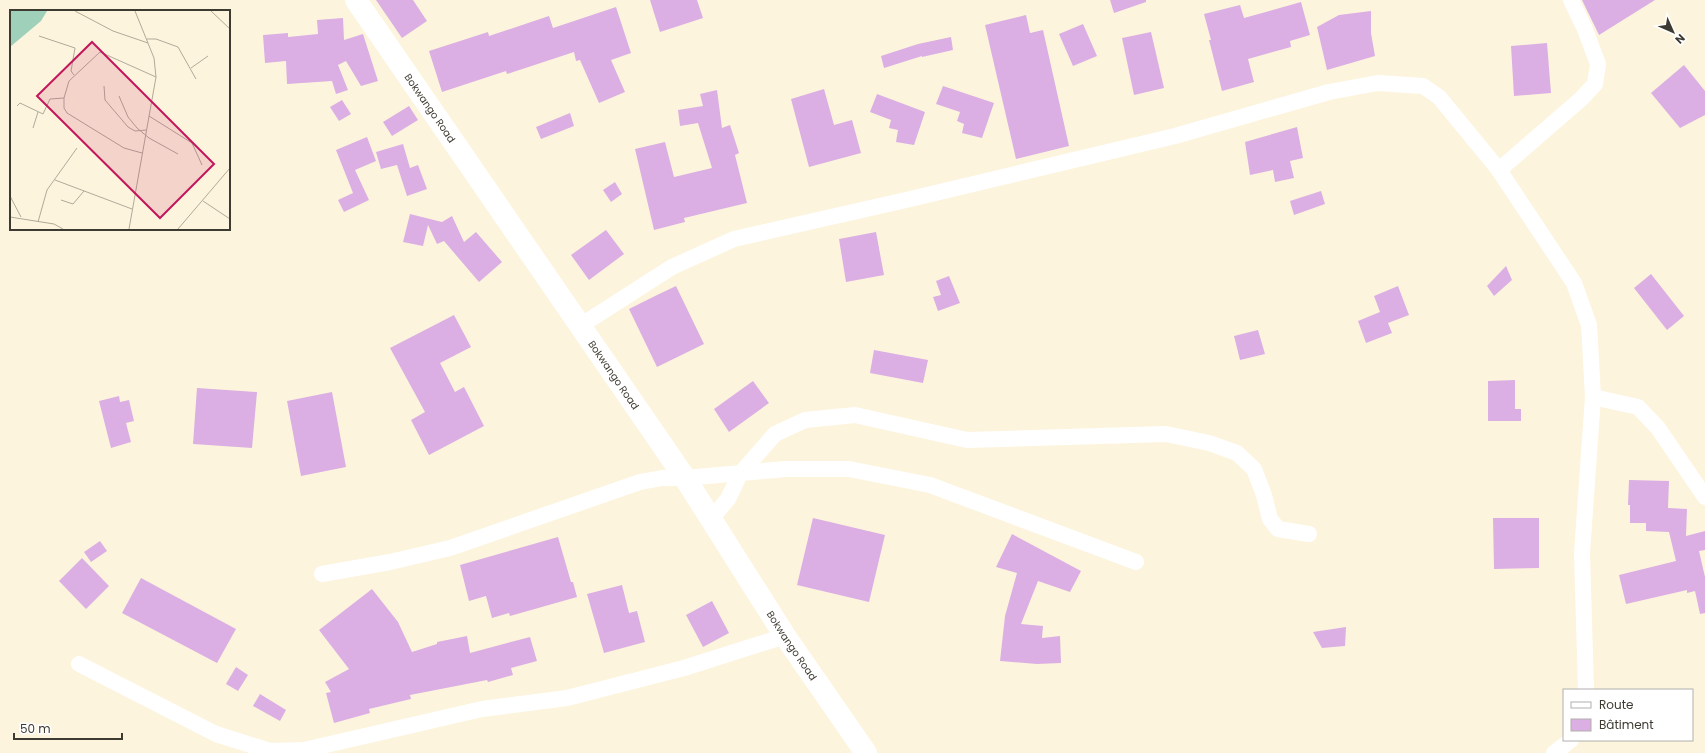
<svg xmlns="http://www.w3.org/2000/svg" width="1705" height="753" font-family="Poppins,sans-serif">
  <rect width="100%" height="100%" fill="#fdf4de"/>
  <g fill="#dbafe3">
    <path d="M 376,0 L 413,0 L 427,21 L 402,38 Z"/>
    <path d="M 650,0 L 697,0 L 703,18 L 660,32 Z"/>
    <path d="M 1110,0 L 1146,0 L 1146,2 L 1114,13 Z"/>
    <path d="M 1582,0 L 1655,0 L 1599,35 Z"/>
    <path d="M 1301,2 L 1310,35 L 1290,41 L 1291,47 L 1248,59 L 1254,82 L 1222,91 L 1209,40 L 1211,40 L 1204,14 L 1240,5 L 1244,18 Z"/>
    <path d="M 616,7 L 631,53 L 611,60 L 625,92 L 599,103 L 580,60 L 576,61 L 574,52 L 507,74 L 506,71 L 442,92 L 429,51 L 488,32 L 489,36 L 549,16 L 553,28 Z"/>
    <path d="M 1371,11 L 1371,33 L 1375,56 L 1327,70 L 1317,27 L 1339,15 Z"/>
    <path d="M 1026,15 L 1030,33 L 1043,30 L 1069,146 L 1016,159 L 985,25 Z"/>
    <path d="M 343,18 L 344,40 L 363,34 L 378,81 L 361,86 L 346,61 L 338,65 L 348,90 L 336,94 L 332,81 L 287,84 L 286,61 L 265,63 L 263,35 L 288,33 L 288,37 L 318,34 L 317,20 Z"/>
    <path d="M 1083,24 L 1097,56 L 1073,66 L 1059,34 Z"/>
    <path d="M 1151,32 L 1164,88 L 1134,95 L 1122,38 Z"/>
    <path d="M 951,37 L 953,50 L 922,57 L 922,56 L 884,68 L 881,56 L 918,44 Z"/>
    <path d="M 1547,43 L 1551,93 L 1514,96 L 1511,46 Z"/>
    <path d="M 1684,65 L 1705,91 L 1705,115 L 1680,128 L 1651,93 Z"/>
    <path d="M 943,86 L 994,103 L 982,138 L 962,133 L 964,124 L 957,121 L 960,112 L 936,104 Z"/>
    <path d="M 824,89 L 834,125 L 852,120 L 861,153 L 809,167 L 791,99 Z"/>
    <path d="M 717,90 L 722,128 L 730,125 L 739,153 L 735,155 L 747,203 L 684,218 L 685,222 L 654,230 L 635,149 L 665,142 L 674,177 L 712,168 L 698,123 L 680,126 L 678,110 L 703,106 L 700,94 Z"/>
    <path d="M 877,94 L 925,112 L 914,145 L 896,142 L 898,130 L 889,128 L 891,120 L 870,112 Z"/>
    <path d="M 342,100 L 351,114 L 339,121 L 330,107 Z"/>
    <path d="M 409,106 L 418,120 L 392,136 L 383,122 Z"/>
    <path d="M 570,113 L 574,126 L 541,139 L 536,127 Z"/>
    <path d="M 1297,127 L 1303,158 L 1290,161 L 1294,178 L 1275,182 L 1273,170 L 1250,175 L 1245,142 Z"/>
    <path d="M 367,137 L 376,161 L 355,170 L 369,200 L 344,212 L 338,200 L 353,193 L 336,150 Z"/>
    <path d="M 403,144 L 410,168 L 418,165 L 427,189 L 407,196 L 397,165 L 381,169 L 376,152 Z"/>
    <path d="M 615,182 L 622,194 L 611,202 L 603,190 Z"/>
    <path d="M 1321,191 L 1325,204 L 1294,215 L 1290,201 Z"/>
    <path d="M 410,214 L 442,222 L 452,216 L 464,242 L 476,232 L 502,262 L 479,282 L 444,241 L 437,244 L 428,225 L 423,246 L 403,242 Z"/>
    <path d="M 606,230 L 624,254 L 589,280 L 571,255 Z"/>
    <path d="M 876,232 L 884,275 L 846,282 L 839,239 Z"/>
    <path d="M 1506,266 L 1512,280 L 1494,296 L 1487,286 Z"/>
    <path d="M 1651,274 L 1684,316 L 1667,330 L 1634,288 Z"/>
    <path d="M 949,276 L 960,303 L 938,311 L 933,297 L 941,295 L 936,281 Z"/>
    <path d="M 676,286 L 704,344 L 657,367 L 629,309 L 655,296 L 656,298 L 655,296 Z"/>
    <path d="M 1398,286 L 1409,315 L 1388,323 L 1392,333 L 1366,343 L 1358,321 L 1380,312 L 1374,296 Z"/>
    <path d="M 454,315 L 471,347 L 440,363 L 455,392 L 464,387 L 484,426 L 429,455 L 411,420 L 425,412 L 390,348 Z"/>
    <path d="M 1258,330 L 1265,354 L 1240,360 L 1234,336 Z"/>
    <path d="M 874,350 L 928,360 L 923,383 L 870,373 Z"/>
    <path d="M 1515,380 L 1515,409 L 1521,409 L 1521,421 L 1488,421 L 1488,381 Z"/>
    <path d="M 753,381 L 769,403 L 729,432 L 714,409 Z"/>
    <path d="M 197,388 L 257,392 L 252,448 L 193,444 Z"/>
    <path d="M 332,392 L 346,467 L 301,476 L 287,401 Z"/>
    <path d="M 119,396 L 120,402 L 129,400 L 134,421 L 126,423 L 131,442 L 111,448 L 99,401 Z"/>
    <path d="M 1629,480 L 1669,481 L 1668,508 L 1687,509 L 1686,536 L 1705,531 L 1705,550 L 1699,551 L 1705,577 L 1705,613 L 1700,614 L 1695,591 L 1687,593 L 1687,590 L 1626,604 L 1619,575 L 1676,561 L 1669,532 L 1646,531 L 1646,523 L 1630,523 L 1630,505 L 1628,505 Z"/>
    <path d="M 813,518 L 885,535 L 869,602 L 797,585 Z"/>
    <path d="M 1493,518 L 1539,518 L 1539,568 L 1494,569 Z"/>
    <path d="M 1012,534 L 1081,571 L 1070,592 L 1038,581 L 1021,624 L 1043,626 L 1042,638 L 1060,636 L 1061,663 L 1037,664 L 1000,661 L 1005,616 L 1017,573 L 996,567 Z"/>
    <path d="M 558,537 L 571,582 L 573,582 L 577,597 L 510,616 L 509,613 L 492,618 L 486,596 L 469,601 L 460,565 Z"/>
    <path d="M 100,541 L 107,551 L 91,562 L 84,552 Z"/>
    <path d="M 82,558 L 109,586 L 86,609 L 59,581 Z"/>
    <path d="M 141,578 L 236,629 L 217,663 L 122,613 Z"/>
    <path d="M 622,585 L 629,613 L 637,611 L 645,642 L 604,653 L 587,594 Z"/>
    <path d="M 372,589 L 398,622 L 412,652 L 437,644 L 437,642 L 467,636 L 470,653 L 530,637 L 537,661 L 511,668 L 513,675 L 488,682 L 487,680 L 410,695 L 411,699 L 369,709 L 370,713 L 334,723 L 326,693 L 331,692 L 325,682 L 349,669 L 319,630 Z"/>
    <path d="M 712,601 L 729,633 L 703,647 L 686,615 Z"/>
    <path d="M 1346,627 L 1345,646 L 1322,648 L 1313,632 Z"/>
    <path d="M 236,667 L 248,675 L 238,691 L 226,684 Z"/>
    <path d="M 260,694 L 286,710 L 280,721 L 253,706 Z"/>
  </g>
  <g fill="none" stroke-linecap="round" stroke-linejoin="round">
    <g stroke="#fff" stroke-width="16">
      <path d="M 1499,170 L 1581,99 L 1595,84 L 1598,64 L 1584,27 L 1571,0"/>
      <path d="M 580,326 L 672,267 L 734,239 L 906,200 L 1175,136 L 1329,92 L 1378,83 L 1423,86 L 1439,97 L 1499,170 L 1574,283 L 1589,325 L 1593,397 L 1582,553 L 1586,690"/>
      <path d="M 1593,397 L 1638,407 L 1658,428 L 1705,497"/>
      <path d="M 711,519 L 728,499 L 740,474 L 775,434 L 805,420 L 855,415 L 967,440 L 1166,434 L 1209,443 L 1237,453 L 1254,469 L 1264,495 L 1270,519 L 1278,529 L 1309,534"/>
      <path d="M 322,574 L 390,562 L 450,548 L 640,482 L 662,478 L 685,478 L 786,469 L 849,469 L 930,485 L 1136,562"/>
      <path d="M 79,664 L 216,734 L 270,751 L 304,750 L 482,709 L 567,698 L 684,668 L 785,636"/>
      <path d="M 1554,753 L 1571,740"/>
    </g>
    <path stroke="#fff" stroke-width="22" id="s1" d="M 356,0 L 685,478 L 785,636 L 866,753"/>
  </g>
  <g text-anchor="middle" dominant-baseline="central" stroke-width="4" stroke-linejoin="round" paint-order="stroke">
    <g font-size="10" fill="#3d3a31" stroke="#fff">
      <text stroke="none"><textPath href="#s1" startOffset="131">Bokwango Road</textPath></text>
      <text stroke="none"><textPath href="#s1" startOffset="455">Bokwango Road</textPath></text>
      <text stroke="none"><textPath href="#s1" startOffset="779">Bokwango Road</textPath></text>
    </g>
  </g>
  <g transform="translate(10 10)">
    <rect width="220" height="220" fill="#fdf4de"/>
    <path d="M 0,1 L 37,1 L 31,11 L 0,37 Z" fill="#9fd0b9"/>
    <path fill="none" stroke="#b0aa99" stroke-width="1" d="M 65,1 L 103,21 L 138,33M 201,1 L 220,19M 29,26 L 65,38 L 61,61 L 64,65M 137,29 L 146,29 L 168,37 L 186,69M 181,58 L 198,46M 94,76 L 95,90 L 118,117 L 125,121 L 136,120M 109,86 L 118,107 L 127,118 L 139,128 L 168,144M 7,96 L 10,93 L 33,104 L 40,89 L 54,88M 139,106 L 182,133 L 192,155M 23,118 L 28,102M 132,143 L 114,138 L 57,103 L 54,98 L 54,88 L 59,71 L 90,42 L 146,67M 45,170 L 122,199M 0,186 L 11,207M 51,190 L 63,194 L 74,181M 193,191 L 220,209M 0,207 L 44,214 L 53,219M 28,212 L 37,180 L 67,138M 119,219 L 146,67 L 144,48 L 125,1M 168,219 L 220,158"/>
    <path fill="#c2185b" fill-opacity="0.15" stroke="#c2185b" stroke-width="2" d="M 82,32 L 204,154 L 150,208 L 27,86 Z"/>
    <rect width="220" height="220" fill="none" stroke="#3d3a31" stroke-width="2"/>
  </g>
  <rect x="1563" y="689" width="130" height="52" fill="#ffffff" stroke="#b1b0ad"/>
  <rect x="1571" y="702" width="20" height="6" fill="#ffffff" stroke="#b1b0ad"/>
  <text x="1599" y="709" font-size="12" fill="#3d3a31">Route</text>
  <rect x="1571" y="719" width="20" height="12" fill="#dbafe3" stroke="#b1b0ad"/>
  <text x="1599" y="729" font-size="12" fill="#3d3a31">Bâtiment</text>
  <g transform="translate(1673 32) rotate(135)" stroke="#ffffff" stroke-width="3" paint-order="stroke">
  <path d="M0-3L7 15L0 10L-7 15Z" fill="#3d3a31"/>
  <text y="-6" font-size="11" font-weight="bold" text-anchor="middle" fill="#3d3a31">N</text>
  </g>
  <path d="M14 733v6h108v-6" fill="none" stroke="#3d3a31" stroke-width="2"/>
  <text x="20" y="733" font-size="12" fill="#3d3a31" stroke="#ffffff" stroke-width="3" paint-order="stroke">50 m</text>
</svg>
